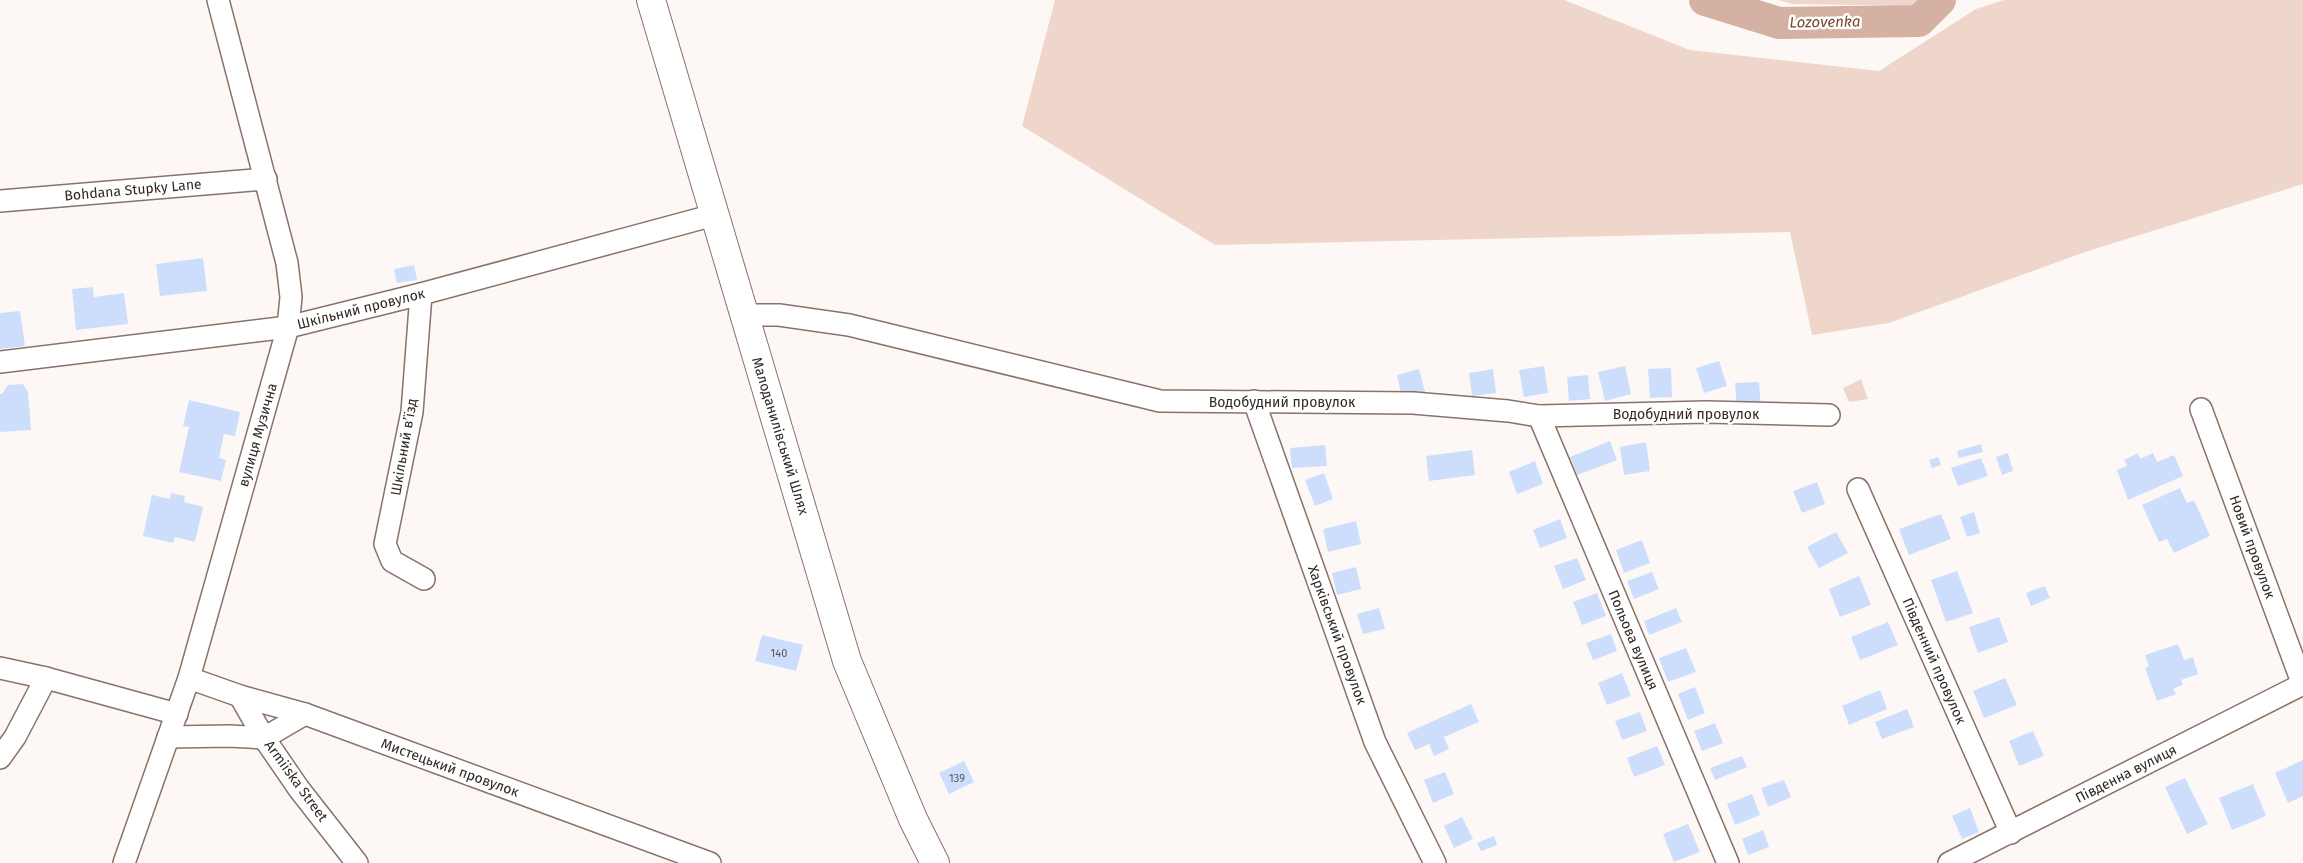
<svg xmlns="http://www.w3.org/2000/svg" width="2303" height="863" font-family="'Fira Sans',sans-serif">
  <rect width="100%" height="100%" fill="#fdf8f6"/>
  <g fill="#efd6cb">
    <path d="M 1055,0 L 1564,0 L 1690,50 L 1879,71 L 1976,9 L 2004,0 L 2303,0 L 2303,184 L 2085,252 L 1889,323 L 1812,335 L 1790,232 L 1215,245 L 1022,126 Z"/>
    <path d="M 1778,0 L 1918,0 L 1913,6 L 1793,4 Z"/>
    <path d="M 1861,379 L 1868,399 L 1849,402 L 1843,388 Z"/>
  </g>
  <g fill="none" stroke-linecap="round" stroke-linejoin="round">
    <path stroke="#d4b1a2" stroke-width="32" d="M 1705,0 L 1779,23 L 1919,21 L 1940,0"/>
  </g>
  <g fill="#cddefd">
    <path d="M 203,258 L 207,291 L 160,296 L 156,264 Z"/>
    <path d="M 414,265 L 417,280 L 397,283 L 394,269 Z"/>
    <path d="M 93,287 L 94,297 L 124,293 L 128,324 L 76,330 L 72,289 Z"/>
    <path d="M 20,311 L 25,346 L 0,349 L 0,313 Z"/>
    <path d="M 1719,361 L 1727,386 L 1704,393 L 1696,368 Z"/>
    <path d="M 1544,366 L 1548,393 L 1524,397 L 1519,370 Z"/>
    <path d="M 1625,366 L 1631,394 L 1605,401 L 1598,372 Z"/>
    <path d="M 1671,368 L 1672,397 L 1650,398 L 1648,369 Z"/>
    <path d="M 1419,369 L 1425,392 L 1402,398 L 1397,375 Z"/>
    <path d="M 1493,369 L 1496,393 L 1472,396 L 1469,373 Z"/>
    <path d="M 1588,375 L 1590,399 L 1569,401 L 1567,377 Z"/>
    <path d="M 1759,382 L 1761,407 L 1737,409 L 1735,383 Z"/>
    <path d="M 23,384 L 28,392 L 31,430 L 0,432 L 0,394 L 2,394 L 8,385 Z"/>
    <path d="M 189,400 L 240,412 L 235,436 L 224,434 L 219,458 L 226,460 L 221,481 L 179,472 L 189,427 L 183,426 Z"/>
    <path d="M 1610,441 L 1617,460 L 1577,475 L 1570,457 Z"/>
    <path d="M 1646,442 L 1650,471 L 1624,475 L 1620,447 Z"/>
    <path d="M 1981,444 L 1983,452 L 1959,458 L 1957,451 Z"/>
    <path d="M 1325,445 L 1327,466 L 1292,468 L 1290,448 Z"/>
    <path d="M 1472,450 L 1475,475 L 1429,481 L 1426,456 Z"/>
    <path d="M 2008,453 L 2013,471 L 2002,475 L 1996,457 Z"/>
    <path d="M 2138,453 L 2140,459 L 2153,453 L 2157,462 L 2174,455 L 2183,476 L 2128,500 L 2117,470 L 2127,466 L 2124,460 Z"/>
    <path d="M 1938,457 L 1941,465 L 1932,468 L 1929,460 Z"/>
    <path d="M 1981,458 L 1988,476 L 1958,486 L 1951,468 Z"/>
    <path d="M 1535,461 L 1543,484 L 1517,494 L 1509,472 Z"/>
    <path d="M 1324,473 L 1333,499 L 1315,506 L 1305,480 Z"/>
    <path d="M 1817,482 L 1825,504 L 1802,513 L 1793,491 Z"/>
    <path d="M 2180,488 L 2187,503 L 2194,500 L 2210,536 L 2174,553 L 2167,539 L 2159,542 L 2142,505 Z"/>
    <path d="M 171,493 L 185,496 L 184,502 L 203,507 L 195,542 L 175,537 L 173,543 L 143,536 L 152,495 L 170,499 Z"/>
    <path d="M 1974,512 L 1980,533 L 1967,537 L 1960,517 Z"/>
    <path d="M 1941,514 L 1951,539 L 1909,555 L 1899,529 Z"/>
    <path d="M 1560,519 L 1567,538 L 1540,548 L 1533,530 Z"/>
    <path d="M 1356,521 L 1361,544 L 1328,552 L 1323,529 Z"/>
    <path d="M 1836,532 L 1848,553 L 1819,568 L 1807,547 Z"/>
    <path d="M 1642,540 L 1650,563 L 1624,573 L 1616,550 Z"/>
    <path d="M 1577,558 L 1586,580 L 1563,589 L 1554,566 Z"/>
    <path d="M 1356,567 L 1361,589 L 1337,595 L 1332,573 Z"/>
    <path d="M 1957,571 L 1973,613 L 1946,622 L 1931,580 Z"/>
    <path d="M 1652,572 L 1659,589 L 1634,599 L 1627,581 Z"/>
    <path d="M 1859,576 L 1871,605 L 1840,617 L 1829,589 Z"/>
    <path d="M 2045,586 L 2050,598 L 2031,606 L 2026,593 Z"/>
    <path d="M 1597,593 L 1606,616 L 1582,625 L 1573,602 Z"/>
    <path d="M 1379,608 L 1385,629 L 1363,634 L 1357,614 Z"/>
    <path d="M 1676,608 L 1682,622 L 1649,635 L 1644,621 Z"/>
    <path d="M 1999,617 L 2008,642 L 1978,653 L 1969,627 Z"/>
    <path d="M 1888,622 L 1898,645 L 1860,660 L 1851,637 Z"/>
    <path d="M 1611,634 L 1617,651 L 1593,660 L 1586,643 Z"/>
    <path d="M 762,635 L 803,645 L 796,671 L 755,661 Z"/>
    <path d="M 2178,644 L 2184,660 L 2193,657 L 2198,674 L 2181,680 L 2183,685 L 2173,689 L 2176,694 L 2157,701 L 2145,668 L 2149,666 L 2145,655 Z"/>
    <path d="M 1686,648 L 1696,672 L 1668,682 L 1659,658 Z"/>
    <path d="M 1622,673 L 1631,696 L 1607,705 L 1598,683 Z"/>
    <path d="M 2005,678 L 2017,705 L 1984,718 L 1973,691 Z"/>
    <path d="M 1695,687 L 1705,713 L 1688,720 L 1678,694 Z"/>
    <path d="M 1880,690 L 1887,709 L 1849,725 L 1842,706 Z"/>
    <path d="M 1471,704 L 1479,722 L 1444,737 L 1449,749 L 1434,756 L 1429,744 L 1415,750 L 1407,733 Z"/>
    <path d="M 1907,709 L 1914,727 L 1882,739 L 1875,722 Z"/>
    <path d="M 1640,712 L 1647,731 L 1622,740 L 1615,721 Z"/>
    <path d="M 1715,723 L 1723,743 L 1702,751 L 1694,731 Z"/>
    <path d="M 2033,731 L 2044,756 L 2019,766 L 2009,741 Z"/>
    <path d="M 1657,746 L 1665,765 L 1634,777 L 1627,758 Z"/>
    <path d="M 1742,756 L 1747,767 L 1715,780 L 1710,768 Z"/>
    <path d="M 2303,760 L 2303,796 L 2288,803 L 2275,773 Z"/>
    <path d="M 964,761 L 974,782 L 949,794 L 939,773 Z"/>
    <path d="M 1445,772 L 1454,794 L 1433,803 L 1424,780 Z"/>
    <path d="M 2185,778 L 2208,824 L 2187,834 L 2165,787 Z"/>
    <path d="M 1784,780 L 1791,797 L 1768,807 L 1761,788 Z"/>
    <path d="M 2253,784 L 2266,816 L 2232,830 L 2219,798 Z"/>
    <path d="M 1752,794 L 1760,815 L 1735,825 L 1727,804 Z"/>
    <path d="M 1970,808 L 1979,832 L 1962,839 L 1952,816 Z"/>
    <path d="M 1462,817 L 1473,839 L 1454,848 L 1444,826 Z"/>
    <path d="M 1688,824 L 1700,852 L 1674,862 L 1663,834 Z"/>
    <path d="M 1763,830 L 1769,847 L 1748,855 L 1742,839 Z"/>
    <path d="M 1494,836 L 1497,845 L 1481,851 L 1477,843 Z"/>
  </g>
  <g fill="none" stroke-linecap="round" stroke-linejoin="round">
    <defs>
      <g id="minor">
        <path d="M 0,201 L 266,179"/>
        <path d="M 421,294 L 412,412 L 385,544 L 392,561 L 424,579"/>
        <path d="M 744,315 L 779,315 L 849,325 L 1160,401 L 1413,403 L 1508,411 L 1539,416 L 1706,412 L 1829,415"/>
        <path d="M 0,362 L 288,327 L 421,294 L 714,215"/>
        <path d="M 1254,401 L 1375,742 L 1435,863"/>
        <path d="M 2201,409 L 2303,685"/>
        <path d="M 1539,416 L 1728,863"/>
        <path d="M 1858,489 L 2011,833"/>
        <path d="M 0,668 L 46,678 L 177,714"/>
        <path d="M 189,678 L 240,696 L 305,714 L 710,863"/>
        <path d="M 240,696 L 264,738 L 299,789 L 357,863"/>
        <path d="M 168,737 L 230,736 L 264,738 L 305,714"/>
        <path d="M 0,758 L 15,737 L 46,678"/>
        <path d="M 124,863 L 189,678 L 288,327 L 291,297 L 287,263 L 218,0"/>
        <path d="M 1949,863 L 2303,684"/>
      </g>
      <path id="secondary" d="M 651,0 L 847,661 L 913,819 L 935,863"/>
    </defs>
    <use href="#minor" stroke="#887269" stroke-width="24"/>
    <use href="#secondary" stroke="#887269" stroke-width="30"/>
    <use href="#minor" stroke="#fff" stroke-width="21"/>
    <use href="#secondary" stroke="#fff" stroke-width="28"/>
  </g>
  <g text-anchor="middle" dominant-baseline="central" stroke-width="5" stroke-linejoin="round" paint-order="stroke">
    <g font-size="11" fill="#58565a">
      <text x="779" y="653">140</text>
      <text x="957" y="778">139</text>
    </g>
    <g font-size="14" fill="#312824" stroke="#fff">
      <text transform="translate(133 190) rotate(-5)">Bohdana Stupky Lane</text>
      <text transform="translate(361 309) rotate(-14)">Шкільний провулок</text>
      <text x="1282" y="402">Водобудний провулок</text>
      <text x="1686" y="414">Водобудний провулок</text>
      <text transform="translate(258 435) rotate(-74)">вулиця Музична</text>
      <text transform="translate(780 436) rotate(73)">Малоданилівський Шлях</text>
      <text transform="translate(404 447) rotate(-80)">Шкільний в’їзд</text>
      <text transform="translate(2252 547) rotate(70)">Новий провулок</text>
      <text transform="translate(1337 635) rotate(70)">Харківський провулок</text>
      <text transform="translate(1633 640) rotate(67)">Польова вулиця</text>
      <text transform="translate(1934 661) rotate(66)">Південний провулок</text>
      <text transform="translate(450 768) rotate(20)">Мистецький провулок</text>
      <text transform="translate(2126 774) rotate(-27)">Південна вулиця</text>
      <text transform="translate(296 781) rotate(54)">Armiiska Street</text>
    </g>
    <g font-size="15" font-style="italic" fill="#76452e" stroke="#fff">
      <text transform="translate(1825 22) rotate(-1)">Lozovenka</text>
    </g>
  </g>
</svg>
